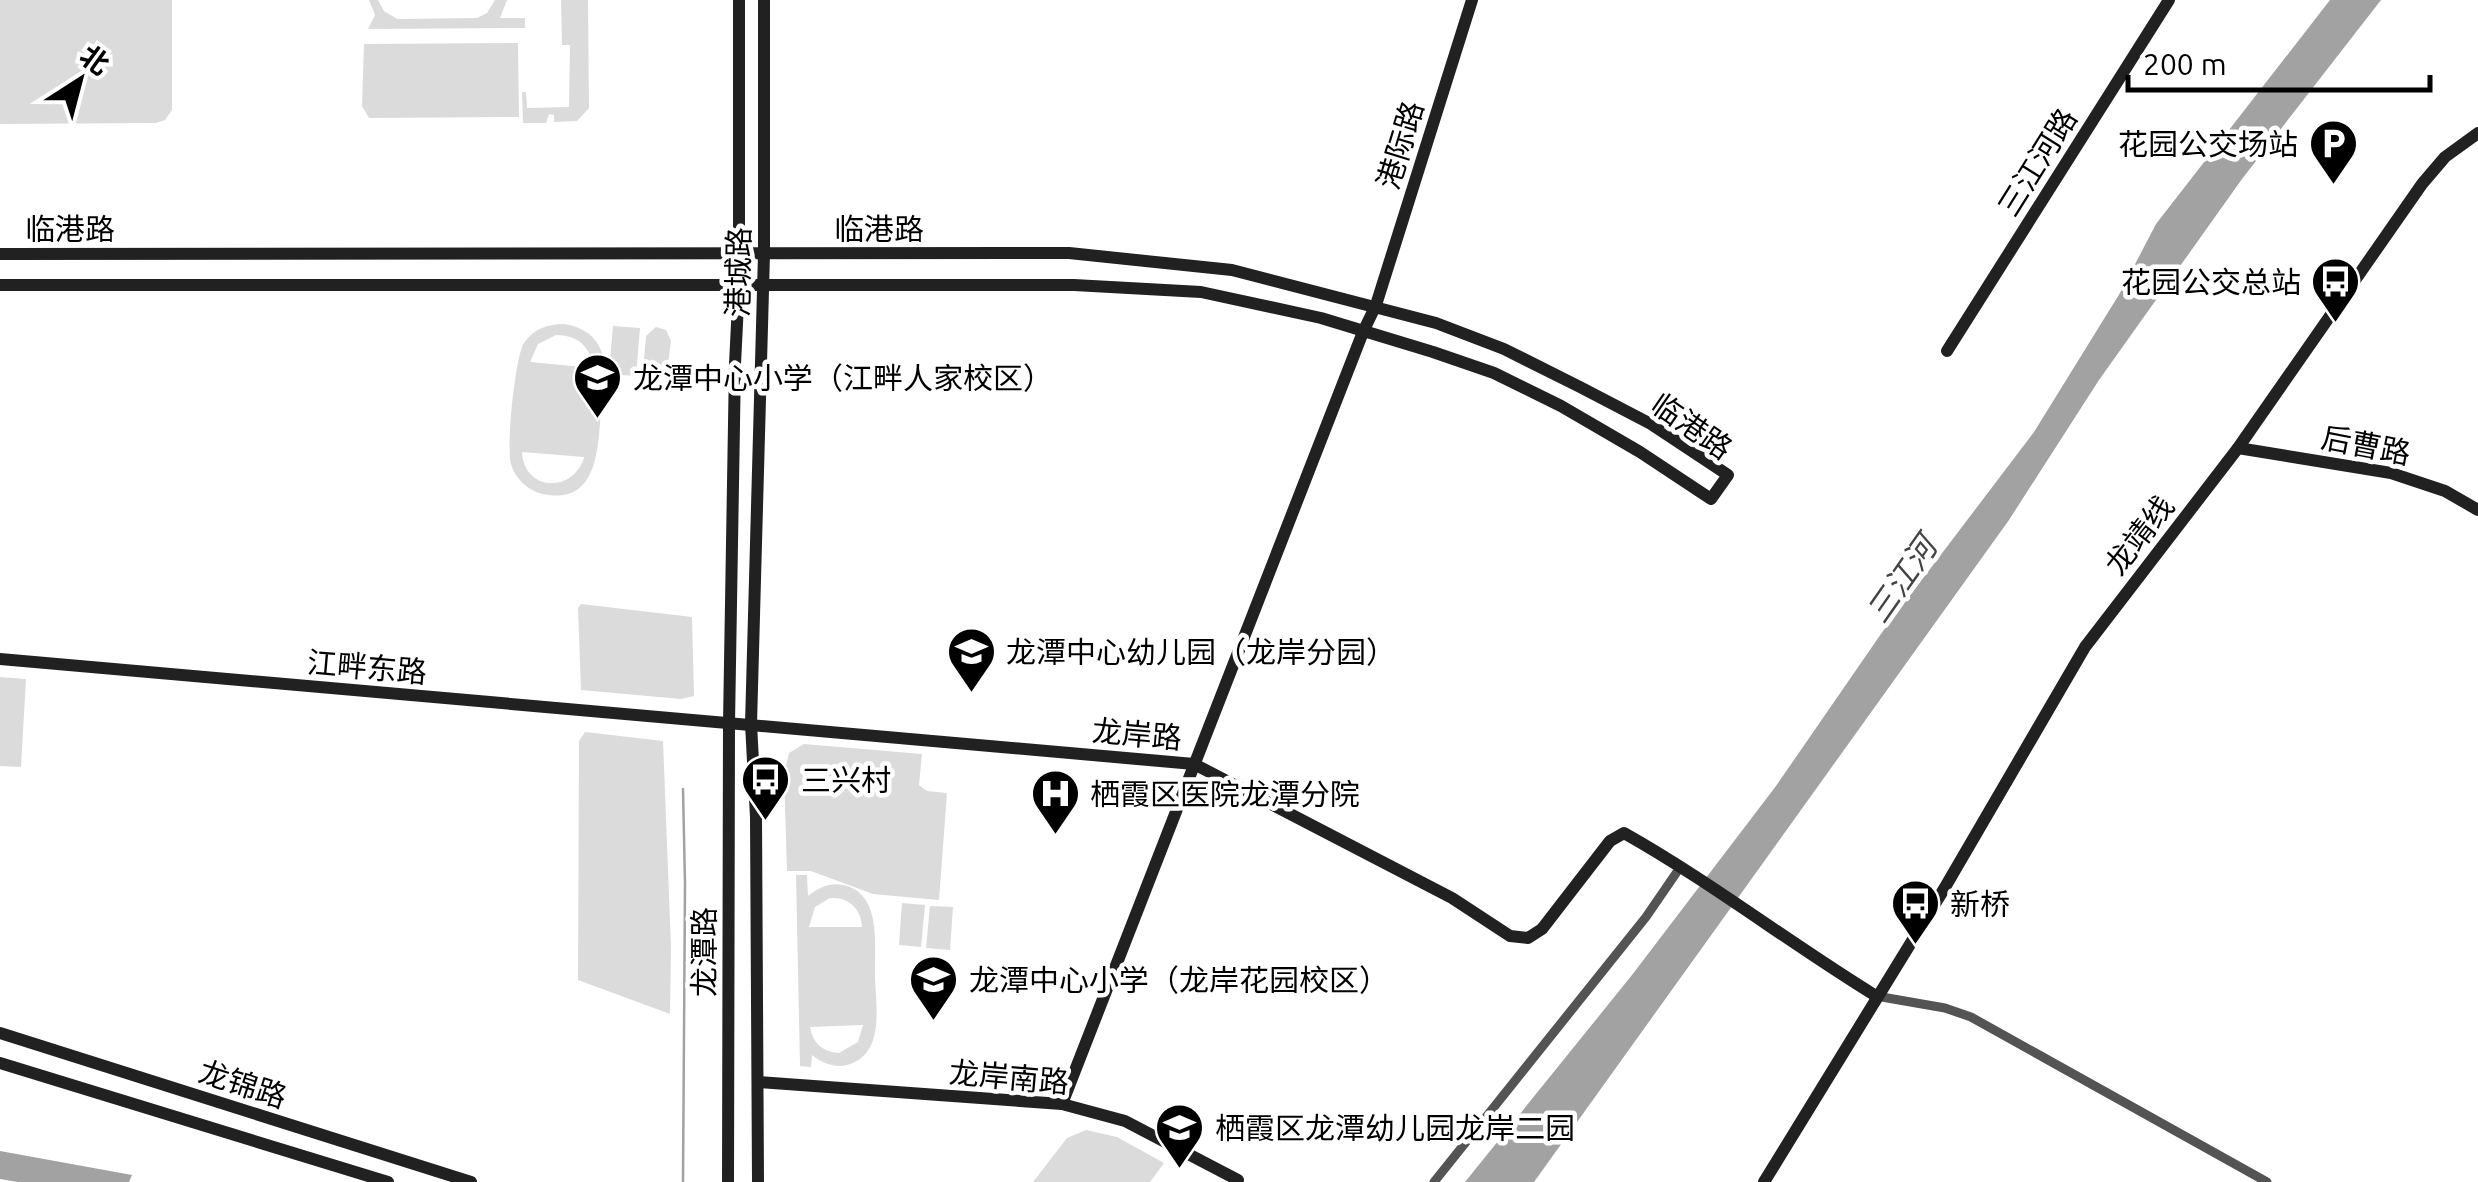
<svg xmlns="http://www.w3.org/2000/svg" width="2478" height="1182" font-family="Ubuntu,'Noto Sans SC',sans-serif">
  <rect width="100%" height="100%" fill="#fff"/>
  <g fill="#dbdbdb" fill-rule="evenodd">
    <path d="M 0,0 L 172,0 L 172,110 L 165,120 L 156,123 L 0,124 Z"/>
    <path d="M 369,0 L 378,0 L 384,11 L 397,19 L 477,18 L 487,13 L 495,0 L 507,0 L 500,18 L 525,18 L 525,28 L 368,29 L 375,15 Z"/>
    <path d="M 561,0 L 588,0 L 589,108 L 577,121 L 554,122 L 554,115 L 549,114 L 546,123 L 523,123 L 522,92 L 526,92 L 527,108 L 569,107 L 570,45 L 562,45 Z"/>
    <path d="M 518,43 L 519,117 L 369,118 L 362,106 L 364,44 Z"/>
    <path d="M 564,324 C 579,326 593,333 600,348 C 609,366 603,389 601,409 C 598,446 599,506 543,494 C 528,491 515,478 511,464 C 506,448 515,356 524,343 C 533,329 548,324 564,324 ZM 556,335 C 577,335 591,346 593,368 L 530,362 L 538,344 ZM 522,452 L 584,457 L 584,458 C 572,494 524,491 522,452 Z"/>
    <path d="M 613,326 L 640,328 L 636,376 L 609,374 Z"/>
    <path d="M 656,327 L 666,330 L 671,341 L 668,364 L 656,371 L 649,368 L 644,359 L 646,336 Z"/>
    <path d="M 581,604 L 692,617 L 694,696 L 681,699 L 581,690 L 578,608 Z"/>
    <path d="M 0,677 L 26,679 L 21,767 L 0,766 Z"/>
    <path d="M 585,732 L 663,741 L 671,947 L 670,1014 L 578,980 L 579,741 Z"/>
    <path d="M 804,744 L 922,754 L 919,785 L 927,791 L 947,793 L 939,900 L 873,894 L 811,871 L 787,871 L 784,774 L 789,753 Z"/>
    <path d="M 796,875 L 807,875 L 808,896 C 818,888 829,882 843,885 C 883,893 874,947 875,978 C 876,1007 885,1055 847,1065 C 834,1068 822,1063 812,1055 L 811,1067 L 800,1066 ZM 830,898 C 849,897 861,908 862,927 L 809,927 L 815,907 ZM 863,1025 L 858,1042 L 839,1053 C 822,1052 813,1043 810,1027 Z"/>
    <path d="M 902,903 L 925,905 L 921,947 L 899,945 Z"/>
    <path d="M 930,906 L 953,907 L 950,950 L 926,948 Z"/>
    <path d="M 1086,1130 L 1117,1137 L 1164,1163 L 1150,1182 L 1033,1182 L 1067,1138 Z"/>
  </g>
  <g fill="#a2a2a2">
    <path d="M 2330,0 L 2381,0 L 2242,179 L 2099,380 L 2009,520 L 1534,1182 L 1465,1182 L 1632,975 L 1776,786 L 1883,631 L 2034,432 L 2120,293 L 2156,224 Z"/>
    <path d="M 0,1151 L 132,1175 L 129,1182 L 18,1182 L 0,1179 Z"/>
  </g>
  <g fill="none" stroke-linecap="round" stroke-linejoin="round">
    <path stroke="#a2a2a2" stroke-width="2.5" d="M 683,789 L 685,884 L 683,1182"/>
    <g stroke="#545454" stroke-width="9">
      <path d="M 1876,996 L 1945,1008 L 1971,1017 L 2267,1182"/>
      <path d="M 1434,1182 L 1646,917 L 1681,866"/>
    </g>
    <g stroke="#212121" stroke-width="12">
      <path d="M 0,254 L 1069,253 L 1232,270 L 1436,323 L 1504,349 L 1580,387 L 1651,424 L 1728,475 L 1711,499 L 1640,452 L 1561,406 L 1494,373 L 1433,352 L 1321,318 L 1201,292 L 1074,285 L 0,285"/>
      <path d="M 1947,351 L 2169,0"/>
      <path d="M 2238,448 L 2391,473 L 2445,491 L 2478,510"/>
      <path d="M 0,659 L 1194,764 L 1452,898 L 1510,936 L 1528,938 L 1542,929 L 1610,841 L 1624,833 C 1711,882 1791,944 1876,996"/>
      <path d="M 0,1033 L 471,1182"/>
      <path d="M 0,1063 L 388,1182"/>
      <path d="M 760,1082 L 1062,1104 L 1125,1121 L 1238,1180"/>
      <path d="M 1062,1104 L 1363,332 L 1376,305 L 1472,0"/>
      <path d="M 728,1182 L 729,723 L 735,364 L 739,283 L 739,0"/>
      <path d="M 758,1182 L 756,817 L 751,724 L 764,254 L 764,0"/>
      <path d="M 1764,1182 L 1944,889 L 2085,647 L 2238,448 L 2422,184 L 2445,157 L 2478,133"/>
    </g>
  </g>
  <defs>
    <symbol id="parking-pin" viewBox="-11 -11 22 30"><path d="M0 17L-7.5 6A9.5 9.5 0 1 1 7.5 6Z" fill="#000" stroke="#fff"/><path d="M-3.5-5.5H1a3.5 3.5 0 0 1 0 7H-1V5.5H-3.5ZM-1-3.4V-.6H.8a1.4 1.4 0 0 0 0-2.8Z" fill="#fff"/></symbol>
    <symbol id="bus-pin" viewBox="-11 -11 22 30"><path d="M0 17L-7.5 6A9.5 9.5 0 1 1 7.5 6Z" fill="#000" stroke="#fff"/><path d="M-5-6H5V4H4V6H2V4H-2V6H-4V4H-5ZM-3.5-4V0h7V-4ZM-3.5 1.2v1.5H-2V1.2ZM2 1.2v1.5H3.5V1.2Z" fill="#fff"/></symbol>
    <symbol id="school-pin" viewBox="-11 -11 22 30"><path d="M0 17L-7.5 6A9.5 9.5 0 1 1 7.5 6Z" fill="#000" stroke="#fff"/><path d="M0-5L7-2L0 1L-7-2ZM-4 1L0 2.5L4 1V4Q0 6-4 4Z" fill="#fff"/></symbol>
    <symbol id="hospital-pin" viewBox="-11 -11 22 30"><path d="M0 17L-7.5 6A9.5 9.5 0 1 1 7.5 6Z" fill="#000" stroke="#fff"/><path d="M-5-5h3v3.5h4V-5h3V5h-3V1.5h-4V5h-3Z" fill="#fff"/></symbol>
  </defs>
  <g fill-rule="evenodd">
    <use href="#parking-pin" x="2306" y="116" width="55" height="75"/>
    <use href="#bus-pin" x="2308" y="254" width="55" height="75"/>
    <use href="#school-pin" x="570" y="350" width="55" height="75"/>
    <use href="#school-pin" x="944" y="624" width="55" height="75"/>
    <use href="#bus-pin" x="738" y="752" width="55" height="75"/>
    <use href="#hospital-pin" x="1028" y="766" width="55" height="75"/>
    <use href="#bus-pin" x="1888" y="876" width="55" height="75"/>
    <use href="#school-pin" x="906" y="952" width="55" height="75"/>
    <use href="#school-pin" x="1152" y="1100" width="55" height="75"/>
  </g>
  <g text-anchor="middle" dominant-baseline="central" stroke-width="9" stroke-linejoin="round" paint-order="stroke">
    <g font-size="30" fill="#000" stroke="#fff" text-anchor="start">
      <text x="2298" y="144" text-anchor="end">花园公交场站</text>
      <text x="2301" y="282" text-anchor="end">花园公交总站</text>
      <text x="633" y="378">龙潭中心小学（江畔人家校区）</text>
      <text x="1006" y="652">龙潭中心幼儿园（龙岸分园）</text>
      <text x="801" y="780">三兴村</text>
      <text x="1090" y="794">栖霞区医院龙潭分院</text>
      <text x="1950" y="904">新桥</text>
      <text x="969" y="980">龙潭中心小学（龙岸花园校区）</text>
      <text x="1215" y="1128">栖霞区龙潭幼儿园龙岸二园</text>
    </g>
    <g font-size="30" fill="#000" stroke="#fff">
      <text transform="translate(1400 145) rotate(-73)">港际路</text>
      <text transform="translate(2037 162) rotate(-58)">三江河路</text>
      <text x="70" y="229">临港路</text>
      <text x="879" y="229">临港路</text>
      <text transform="translate(738 272) rotate(-89)">港城路</text>
      <text transform="translate(1692 426) rotate(35)">临港路</text>
      <text transform="translate(2366 445) rotate(11)">后曹路</text>
      <text transform="translate(2139 535) rotate(-52)">龙靖线</text>
      <text transform="translate(367 667) rotate(5)">江畔东路</text>
      <text transform="translate(1137 734) rotate(5)">龙岸路</text>
      <text transform="translate(704 952) rotate(-90)">龙潭路</text>
      <text transform="translate(1009 1077) rotate(5)">龙岸南路</text>
      <text transform="translate(243 1084) rotate(18)">龙锦路</text>
    </g>
    <g font-size="32" font-style="italic" fill="#434343" stroke="#fff">
      <text transform="translate(1901 579) rotate(-55)">三江河</text>
    </g>
  </g>
  <g transform="translate(80 80) rotate(36)" stroke="#ffffff" stroke-width="8" paint-order="stroke">
  <path d="M0-8L18 38L0 25L-18 38Z" fill="#000000"/>
  <text y="-15" font-size="28" font-weight="bold" text-anchor="middle" fill="#000000">北</text>
  </g>
  <path d="M2128 75v15h302v-15" fill="none" stroke="#000000" stroke-width="5"/>
  <text x="2143" y="75" font-size="30" fill="#000000" stroke="#ffffff" stroke-width="8" paint-order="stroke">200 m</text>
</svg>
